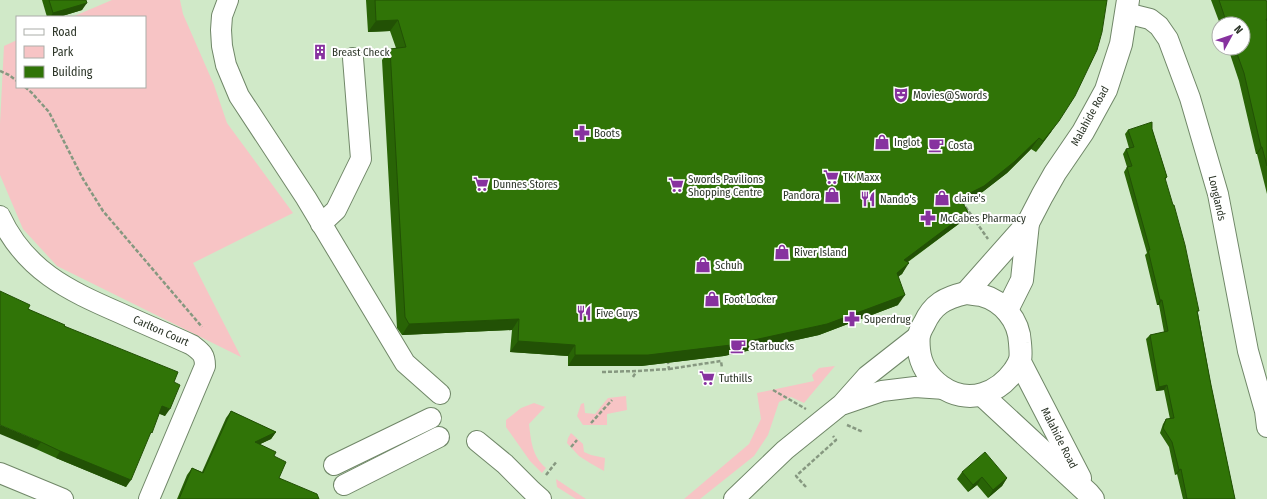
<svg xmlns="http://www.w3.org/2000/svg" width="1267" height="499" font-family="'Fira Sans Condensed',sans-serif">
  <rect width="100%" height="100%" fill="#d0e9c8"/>
  <g fill="#f7c4c5">
    <path d="M 112,0 L 180,0 L 183,14 L 214,85 L 227,123 L 293,213 L 193,263 L 241,357 L 57,266 L 23,229 L 0,175 L 0,124 L 4,46 L 17,40 L 17,87 L 145,87 L 145,17 L 72,17 Z"/>
    <path d="M 835,366 L 804,403 L 791,397 L 779,402 L 768,435 L 754,456 L 700,499 L 684,499 L 749,444 L 761,419 L 757,393 L 814,381 L 812,375 L 819,368 Z"/>
    <path d="M 626,396 L 627,410 L 607,414 L 607,425 L 583,425 L 577,416 L 581,404 L 584,403 L 585,413 L 595,414 L 608,398 Z"/>
    <path d="M 534,403 L 545,407 L 529,424 C 531,441 532,456 546,468 L 542,473 L 530,461 L 506,427 L 506,420 L 521,408 Z"/>
    <path d="M 571,433 L 583,444 L 584,452 L 591,455 L 605,458 L 604,471 L 590,463 L 579,456 L 567,443 L 568,438 Z"/>
    <path d="M 556,479 L 586,499 L 587,499 L 576,499 L 557,487 Z"/>
  </g>
  <g fill="none" stroke-linecap="round" stroke-linejoin="round">
    <defs>
      <g id="minor">
        <path d="M 228,0 L 222,16 L 221,30 L 222,46 L 226,65 L 239,96 L 306,198 L 405,363 L 440,394"/>
        <path d="M 1126,13 L 1150,19 L 1159,26 L 1168,39 L 1190,98 L 1218,194 L 1248,351 L 1265,411 L 1267,427"/>
        <path d="M 0,216 C 25,270 67,290 120,313 C 144,324 168,334 192,345 C 201,352 205,354 205,366 L 149,499"/>
        <path d="M 321,224 L 336,210 L 361,159 L 353,58"/>
        <path d="M 844,404 L 882,391 L 915,387 L 945,389"/>
        <path d="M 477,441 L 505,464 L 532,491 L 541,499"/>
        <path d="M 334,465 L 431,418"/>
        <path d="M 0,473 L 63,499"/>
        <path d="M 344,485 L 439,437"/>
        <path d="M 734,499 L 785,450 L 842,404 L 867,376 L 918,336"/>
      </g>
      <g id="major">
        <path d="M 966,293 L 1028,223 L 1042,196 L 1055,173 L 1083,132 L 1106,90 L 1121,44 L 1128,0"/>
        <path d="M 966,293 C 971,294 976,294 981,295 C 1003,301 1019,320 1020,343 C 1021,357 1022,359 1014,371 C 1006,382 996,390 983,394 C 953,403 922,379 919,350 C 918,338 918,334 924,324 C 933,304 945,298 966,293 Z"/>
        <path d="M 1007,310 L 1022,280 L 1028,223"/>
        <path d="M 1020,362 L 1080,478"/>
        <path d="M 982,395 L 1088,493 L 1093,499"/>
      </g>
    </defs>
    <use href="#minor" stroke="#708768" stroke-width="22"/>
    <use href="#major" stroke="#708768" stroke-width="24"/>
    <g stroke="#869880" stroke-width="2.5" stroke-dasharray="4 2" stroke-linecap="butt">
      <path d="M 0,71 L 9,75 L 17,81"/>
      <path d="M 25,87 L 32,93 L 49,112 L 83,179 L 103,211 L 202,327"/>
      <path d="M 962,202 L 988,239"/>
      <path d="M 669,369 L 721,361 L 722,368"/>
      <path d="M 602,372 L 637,371 L 669,369 L 668,363"/>
      <path d="M 633,377 L 636,372"/>
      <path d="M 773,390 L 806,409"/>
      <path d="M 591,423 L 612,400"/>
      <path d="M 847,425 L 863,432"/>
      <path d="M 571,447 L 577,440"/>
      <path d="M 546,475 L 557,461"/>
      <path d="M 806,487 L 796,476 L 836,440 L 833,436"/>
    </g>
    <use href="#minor" stroke="#fff" stroke-width="20"/>
    <use href="#major" stroke="#fff" stroke-width="22"/>
  </g>
  <g fill="#296406">
    <path d="M 42,0 L 86,0 L 82,10 L 59,17 L 47,17 Z"/>
    <path d="M 366,0 L 1107,0 L 1051,132 L 1036,152 L 1031,149 L 1007,173 L 976,197 L 963,204 L 960,223 L 908,262 L 902,274 L 898,276 L 898,305 L 819,335 L 724,356 L 641,366 L 568,366 L 568,356 L 510,352 L 512,330 L 402,335 L 397,328 L 382,60 L 390,49 L 396,48 L 390,31 L 368,32 Z"/>
    <path d="M 1211,0 L 1266,0 L 1267,2 L 1267,194 L 1257,154 L 1256,154 L 1239,81 L 1228,48 L 1243,48 L 1243,24 L 1220,24 Z"/>
    <path d="M 1152,129 L 1167,177 L 1165,180 L 1198,313 L 1211,385 L 1235,499 L 1183,499 L 1177,474 L 1175,475 L 1169,447 L 1160,433 L 1163,424 L 1166,419 L 1170,419 L 1164,390 L 1156,391 L 1146,339 L 1150,335 L 1164,332 L 1159,305 L 1157,305 L 1145,255 L 1147,253 L 1124,172 L 1127,167 L 1123,154 L 1126,149 L 1129,148 L 1125,134 L 1128,130 Z"/>
    <path d="M 28,309 L 64,326 L 174,382 L 165,416 L 159,413 L 126,487 L 56,458 L 36,449 Z"/>
    <path d="M 231,411 L 276,432 L 271,439 L 260,444 L 274,456 L 279,478 L 319,499 L 177,499 L 187,475 L 192,468 L 202,472 L 226,418 Z"/>
    <path d="M 962,472 L 1007,478 L 1002,486 L 988,498 L 977,485 L 968,492 L 957,479 Z"/>
  </g>
  <g fill="#225105">
    <path d="M 87,3 L 82,10 L 59,17 L 50,17 L 53,13 Z"/>
    <path d="M 398,20 L 390,31 L 368,32 L 376,21 Z"/>
    <path d="M 1059,121 L 1051,132 L 1036,152 L 1043,141 Z"/>
    <path d="M 1039,138 L 1031,149 L 1007,173 L 976,197 L 952,209 L 960,198 Z"/>
    <path d="M 1261,147 L 1262,147 L 1257,154 L 1256,154 Z"/>
    <path d="M 968,212 L 960,223 L 896,270 L 904,260 Z"/>
    <path d="M 909,263 L 902,274 L 889,284 L 897,273 Z"/>
    <path d="M 905,295 L 898,305 L 819,335 L 724,356 L 641,366 L 568,366 L 575,355 Z"/>
    <path d="M 1160,300 L 1162,300 L 1159,305 L 1157,305 Z"/>
    <path d="M 519,319 L 512,330 L 402,335 L 409,324 Z"/>
    <path d="M 518,341 L 575,345 L 568,356 L 510,352 Z"/>
    <path d="M 1167,385 L 1164,390 L 1156,391 L 1159,387 Z"/>
    <path d="M 162,406 L 170,409 L 165,416 L 157,413 Z"/>
    <path d="M 0,425 L 41,442 L 36,449 L 0,434 Z"/>
    <path d="M 276,432 L 271,439 L 250,449 L 255,442 Z"/>
    <path d="M 60,451 L 131,480 L 126,487 L 56,458 Z"/>
    <path d="M 1181,469 L 1177,474 L 1175,475 L 1179,470 Z"/>
    <path d="M 982,477 L 977,485 L 968,492 L 973,485 Z"/>
    <path d="M 1007,478 L 1002,486 L 988,498 L 993,490 Z"/>
  </g>
  <g fill="#307407" stroke="#225105">
    <path d="M 49,0 L 86,0 L 87,3 L 53,13 Z"/>
    <path d="M 375,0 L 1107,0 L 1102,32 L 1097,50 L 1075,96 L 1059,121 L 1043,141 L 1039,138 L 1014,162 L 984,186 L 960,198 L 968,212 L 904,260 L 909,263 L 897,273 L 905,295 L 827,324 L 731,345 L 648,355 L 575,355 L 575,345 L 518,341 L 519,319 L 409,324 L 405,317 L 390,49 L 406,47 L 398,20 L 376,21 Z"/>
    <path d="M 1219,0 L 1266,0 L 1267,2 L 1267,19 L 1266,19 L 1267,21 L 1267,166 L 1262,147 L 1261,147 L 1244,73 L 1235,48 L 1243,48 L 1243,24 L 1227,24 Z"/>
    <path d="M 1152,122 L 1152,129 L 1167,177 L 1165,178 L 1173,205 L 1174,205 L 1185,245 L 1199,311 L 1197,311 L 1211,385 L 1235,499 L 1187,499 L 1181,469 L 1179,470 L 1172,442 L 1163,428 L 1166,419 L 1174,418 L 1167,385 L 1159,387 L 1150,335 L 1168,331 L 1162,300 L 1160,300 L 1148,250 L 1150,250 L 1127,167 L 1132,166 L 1126,149 L 1134,147 L 1128,130 Z"/>
    <path d="M 0,291 L 30,305 L 28,309 L 65,325 L 64,326 L 178,372 L 174,382 L 180,385 L 170,409 L 162,406 L 152,433 L 151,432 L 131,480 L 60,451 L 41,442 L 0,425 Z"/>
    <path d="M 231,411 L 276,432 L 255,442 L 276,452 L 274,456 L 286,462 L 279,478 L 317,494 L 319,499 L 179,499 L 192,468 L 203,473 Z"/>
    <path d="M 985,452 L 1007,478 L 993,490 L 982,477 L 973,485 L 962,472 Z"/>
  </g>
  <defs>
    <symbol id="building-bare" viewBox="-9 -9 18 18"><path d="M-4-6H4V6H1V3H-1V6H-4ZM-2.5-4.3h1.7v1.8h-1.7ZM.8-4.3h1.7v1.8H.8ZM-2.5-1h1.7V.8h-1.7ZM.8-1h1.7V.8H.8Z" fill="#87329f" stroke="#fff" stroke-width="2.5" paint-order="stroke"/></symbol>
    <symbol id="theatre-bare" viewBox="-9 -9 18 18"><path d="M-5-5.5Q0-4 5-5.5V0Q5 5 0 6Q-5 5-5 0ZM-3.3-2.5H-1v1.5H-3.3ZM1-2.5H3.3v1.5H1ZM-2.8 1Q0 5.5 2.8 1Z" fill="#87329f" stroke="#fff" stroke-width="2.5" paint-order="stroke"/></symbol>
    <symbol id="pharmacy-bare" viewBox="-9 -9 18 18"><path d="M-2-6h4v4h4v4h-4v4h-4v-4h-4v-4h4Z" fill="#87329f" stroke="#fff" stroke-width="2.5" paint-order="stroke"/></symbol>
    <symbol id="shop-bare" viewBox="-9 -9 18 18"><path d="M-5-2.5h2.3a2.7 3.5 0 0 1 5.4 0H5L5.5 6h-11ZM-1.5-2.5h3a1.5 2.3 0 0 0-3 0Z" fill="#87329f" stroke="#fff" stroke-width="2.5" paint-order="stroke"/></symbol>
    <symbol id="cafe-bare" viewBox="-9 -9 18 18"><path d="M-5.5-4.5H6V0H3Q3 3.5 0 3.5H-2.5Q-5.5 3.5-5.5 0ZM3-3.2v2h1.7v-2ZM-6 4.5H4V6H-6Z" fill="#87329f" stroke="#fff" stroke-width="2.5" paint-order="stroke"/></symbol>
    <symbol id="supermarket-bare" viewBox="-9 -9 18 18"><path d="M-6-5.5h2.5l.6 2H6L4.5 2H-2.5L-4.4-4H-6ZM-1.5 3.2a1.3 1.3 0 1 0 .1 0ZM3 3.2a1.3 1.3 0 1 0 .1 0Z" fill="#87329f" stroke="#fff" stroke-width="2.5" paint-order="stroke"/></symbol>
    <symbol id="restaurant-bare" viewBox="-9 -9 18 18"><path d="M-5-6h1v4h1v-4h1v4h1v-4h1v5L-1.5 .5V6h-2V.5L-5-1ZM5-6V6H3V1.5H1.5Q1.5-4 5-6Z" fill="#87329f" stroke="#fff" stroke-width="2.5" paint-order="stroke"/></symbol>
  </defs>
  <g fill-rule="evenodd">
    <use href="#building-bare" x="309" y="41" width="22" height="22"/>
    <use href="#theatre-bare" x="890" y="84" width="22" height="22"/>
    <use href="#pharmacy-bare" x="571" y="122" width="22" height="22"/>
    <use href="#shop-bare" x="871" y="131" width="22" height="22"/>
    <use href="#cafe-bare" x="925" y="134" width="22" height="22"/>
    <use href="#supermarket-bare" x="820" y="166" width="22" height="22"/>
    <use href="#supermarket-bare" x="470" y="173" width="22" height="22"/>
    <use href="#supermarket-bare" x="665" y="174" width="22" height="22"/>
    <use href="#shop-bare" x="821" y="184" width="22" height="22"/>
    <use href="#shop-bare" x="931" y="187" width="22" height="22"/>
    <use href="#restaurant-bare" x="857" y="188" width="22" height="22"/>
    <use href="#pharmacy-bare" x="917" y="207" width="22" height="22"/>
    <use href="#shop-bare" x="771" y="241" width="22" height="22"/>
    <use href="#shop-bare" x="692" y="254" width="22" height="22"/>
    <use href="#shop-bare" x="701" y="288" width="22" height="22"/>
    <use href="#restaurant-bare" x="573" y="302" width="22" height="22"/>
    <use href="#pharmacy-bare" x="841" y="308" width="22" height="22"/>
    <use href="#cafe-bare" x="727" y="335" width="22" height="22"/>
    <use href="#supermarket-bare" x="696" y="367" width="22" height="22"/>
  </g>
  <g text-anchor="middle" dominant-baseline="central" stroke-width="4" stroke-linejoin="round" paint-order="stroke">
    <g font-size="11" fill="#2c3528" stroke="#fff" text-anchor="start">
      <text x="332" y="52">Breast Check</text>
      <text x="913" y="95">Movies@Swords</text>
      <text x="594" y="133">Boots</text>
      <text x="894" y="142">Inglot</text>
      <text x="948" y="145">Costa</text>
      <text x="843" y="177">TK Maxx</text>
      <text x="688" y="179">Swords Pavilions<tspan x="688" dy="13">Shopping Centre</tspan></text>
      <text x="493" y="184">Dunnes Stores</text>
      <text x="820" y="195" text-anchor="end">Pandora</text>
      <text x="954" y="198">claire's</text>
      <text x="880" y="199">Nando's</text>
      <text x="940" y="218">McCabes Pharmacy</text>
      <text x="794" y="252">River Island</text>
      <text x="715" y="265">Schuh</text>
      <text x="724" y="299">Foot Locker</text>
      <text x="596" y="313">Five Guys</text>
      <text x="864" y="319">Superdrug</text>
      <text x="750" y="346">Starbucks</text>
      <text x="719" y="378">Tuthills</text>
    </g>
    <g font-size="11" fill="#2c3528" stroke="#fff">
      <text transform="translate(1090 116) rotate(-61)">Malahide Road</text>
      <text transform="translate(1217 198) rotate(77)">Longlands</text>
      <text transform="translate(161 331) rotate(24)">Carlton Court</text>
      <text transform="translate(1059 438) rotate(63)">Malahide Road</text>
    </g>
  </g>
  <rect x="16" y="16" width="130" height="72" fill="#ffffff" stroke="#abaea9"/>
  <rect x="24" y="29" width="20" height="6" fill="#ffffff" stroke="#abaea9"/>
  <text x="52" y="36" font-size="12" fill="#2c3528">Road</text>
  <rect x="24" y="46" width="20" height="12" fill="#f7c4c5" stroke="#abaea9"/>
  <text x="52" y="56" font-size="12" fill="#2c3528">Park</text>
  <rect x="24" y="66" width="20" height="12" fill="#307407" stroke="#abaea9"/>
  <text x="52" y="76" font-size="12" fill="#2c3528">Building</text>
  <g transform="translate(1231 36) rotate(50)"><circle r="19" fill="#ffffff" stroke="#abaea9"/>
  <path d="M0-3L7 15L0 10L-7 15Z" fill="#87329f"/>
  <text y="-6" font-size="11" font-weight="bold" text-anchor="middle" fill="#2c3528">N</text>
  </g>
</svg>
